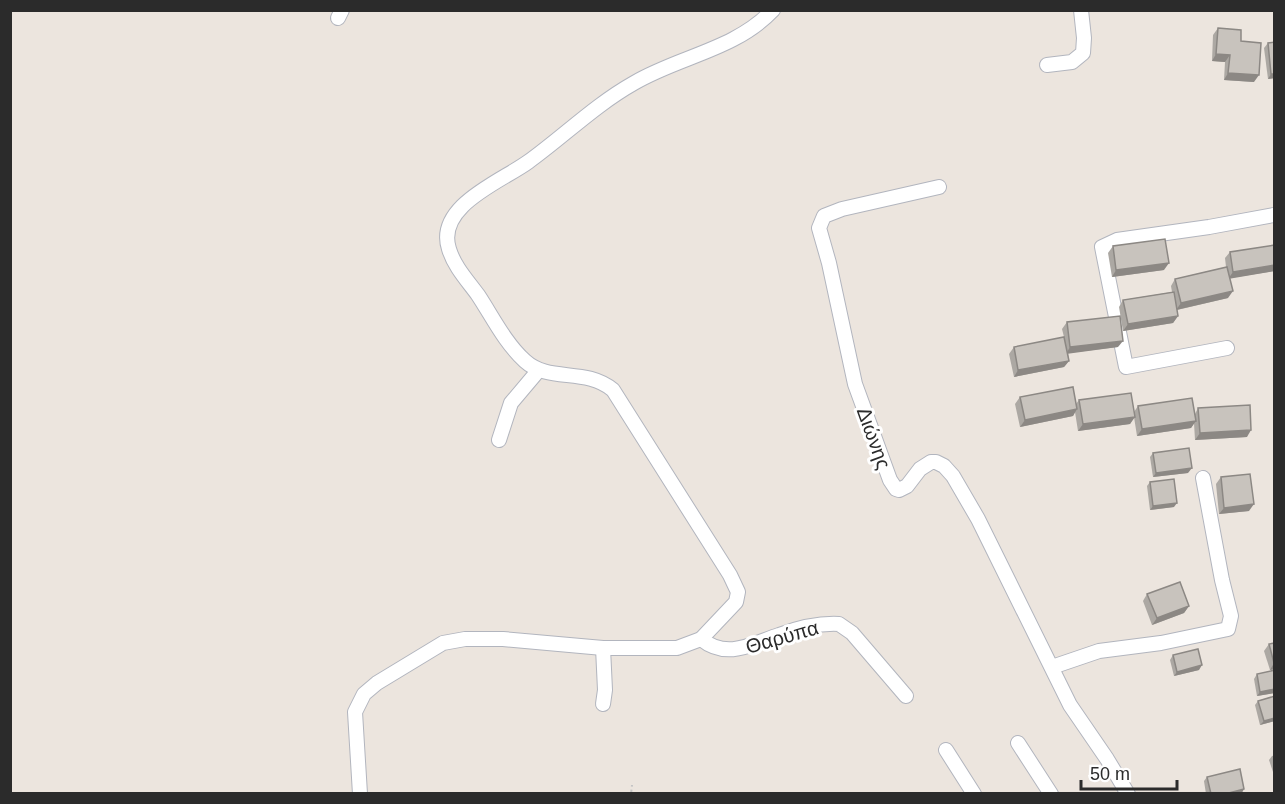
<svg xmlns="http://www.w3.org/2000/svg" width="1285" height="804" font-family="Arial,sans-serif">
  <rect width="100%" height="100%" fill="#ece5de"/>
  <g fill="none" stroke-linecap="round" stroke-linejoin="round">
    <defs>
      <g id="minor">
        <path d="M 338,18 L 342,10"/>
        <path d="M 1047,65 L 1072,62 L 1083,53 L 1084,38 L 1081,10"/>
        <path d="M 939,187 L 842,209 L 824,216 L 819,228 L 829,263 L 855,384 L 890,480 L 896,489 L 899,490 L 907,486 L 920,469 L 931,462 L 936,462 L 944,466 L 953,476 L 978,519 L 1070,705 L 1107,759 L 1128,794"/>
        <path d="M 1227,348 L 1126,367 L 1102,247 L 1117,240 L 1209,227 L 1274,215"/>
        <path d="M 499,440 L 511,403 L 538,371"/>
        <path d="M 701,639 C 727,660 752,644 779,635 C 798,628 819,623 839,624 L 852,633 L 906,696"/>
        <path d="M 1052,667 L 1099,651 L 1161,643 L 1228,629 L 1231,616 L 1222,580 L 1203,478"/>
        <path d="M 603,704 L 605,690 L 603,648"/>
        <path d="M 1018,743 L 1051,794"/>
        <path d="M 946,750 L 974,794"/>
        <path d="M 360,794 L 355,712 L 364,694 L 377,683 L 443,643 L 465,639 L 503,639 L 603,648 L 677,648 L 701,639 L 736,602 L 738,592 L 730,575 L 613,390 C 585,367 549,383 525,361 C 505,343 492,316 478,295 C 467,280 454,266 449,249 C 435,206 502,181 528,162 C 564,136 595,105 634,83 C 680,56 735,50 773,10"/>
      </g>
    </defs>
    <use href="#minor" stroke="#b2b5be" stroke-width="16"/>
    <path stroke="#c4c4c4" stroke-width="2" stroke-dasharray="4.5 3" stroke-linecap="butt" d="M 631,794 L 632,785"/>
    <use href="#minor" stroke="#fff" stroke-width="14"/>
  </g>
  <g fill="#aca8a3">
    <path d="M 1218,28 L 1241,41 L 1254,82 L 1224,80 L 1225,62 L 1212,61 L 1213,35 Z"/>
    <path d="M 1268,43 L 1275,78 L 1268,79 L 1264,48 Z"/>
    <path d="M 1275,245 L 1275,271 L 1230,278 L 1228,298 L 1177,310 L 1178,316 L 1173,323 L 1123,331 L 1119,307 L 1123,300 L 1172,292 L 1171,286 L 1175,279 L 1226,267 L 1225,258 L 1230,252 Z"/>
    <path d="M 1113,246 L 1164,270 L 1112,277 L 1108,253 Z"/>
    <path d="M 1067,322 L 1118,347 L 1068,353 L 1069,361 L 1064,367 L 1014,377 L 1009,354 L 1014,347 L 1064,337 L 1062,329 Z"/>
    <path d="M 1020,397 L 1076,404 L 1079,400 L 1134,412 L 1138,406 L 1195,414 L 1198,408 L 1247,437 L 1195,440 L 1194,423 L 1191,428 L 1137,436 L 1134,417 L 1130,424 L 1078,431 L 1075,412 L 1073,416 L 1020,427 L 1015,404 Z"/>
    <path d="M 1153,453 L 1188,473 L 1153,477 L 1150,457 Z"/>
    <path d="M 1221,477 L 1249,511 L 1219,514 L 1216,484 Z"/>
    <path d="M 1150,482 L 1174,507 L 1150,510 L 1147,486 Z"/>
    <path d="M 1147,594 L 1189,606 L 1184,613 L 1152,625 L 1143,601 Z"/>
    <path d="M 1275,643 L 1275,669 L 1270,670 L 1264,651 L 1269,644 Z"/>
    <path d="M 1173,655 L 1199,670 L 1174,676 L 1170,660 Z"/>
    <path d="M 1257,674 L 1275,693 L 1257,696 L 1254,679 Z"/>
    <path d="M 1275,696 L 1275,721 L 1260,725 L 1255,705 L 1258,701 Z"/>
    <path d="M 1275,755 L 1275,778 L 1269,760 L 1272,756 Z"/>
    <path d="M 1207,777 L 1244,789 L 1241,794 L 1206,794 L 1204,781 Z"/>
  </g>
  <g fill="#8c8884">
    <path d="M 1216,54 L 1230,55 L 1225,62 L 1212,61 Z"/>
    <path d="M 1228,73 L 1259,75 L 1254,82 L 1224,80 Z"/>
    <path d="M 1271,74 L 1275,74 L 1275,78 L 1268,79 Z"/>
    <path d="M 1169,263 L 1164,270 L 1112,277 L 1116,270 Z"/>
    <path d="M 1275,265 L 1275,271 L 1228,279 L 1233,272 Z"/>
    <path d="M 1233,291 L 1228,298 L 1176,310 L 1181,303 Z"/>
    <path d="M 1178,316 L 1173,323 L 1123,331 L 1128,324 Z"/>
    <path d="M 1123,341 L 1118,347 L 1066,354 L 1070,347 Z"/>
    <path d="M 1069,361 L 1064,367 L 1014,377 L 1018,370 Z"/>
    <path d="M 1077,409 L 1073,416 L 1020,427 L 1025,420 Z"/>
    <path d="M 1135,417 L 1130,424 L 1078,431 L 1083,424 Z"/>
    <path d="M 1196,421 L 1191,428 L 1137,436 L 1142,429 Z"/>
    <path d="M 1251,430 L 1247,437 L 1195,440 L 1200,433 Z"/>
    <path d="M 1192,468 L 1188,473 L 1153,477 L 1156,473 Z"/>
    <path d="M 1177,503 L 1174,507 L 1150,510 L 1153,506 Z"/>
    <path d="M 1254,504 L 1249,511 L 1219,514 L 1224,508 Z"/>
    <path d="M 1189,606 L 1184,613 L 1152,625 L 1157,618 Z"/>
    <path d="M 1274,663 L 1275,669 L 1270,670 Z"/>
    <path d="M 1202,665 L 1199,670 L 1174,676 L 1177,672 Z"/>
    <path d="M 1275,689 L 1275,693 L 1257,696 L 1260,692 Z"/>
    <path d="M 1275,718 L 1275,721 L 1260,725 L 1264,721 Z"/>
    <path d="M 1244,789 L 1241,794 L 1225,794 Z"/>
  </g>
  <g fill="#c8c3bd" stroke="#8c8884" stroke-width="1.5">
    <path d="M 1218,28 L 1241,30 L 1241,41 L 1261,43 L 1259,75 L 1228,73 L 1230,55 L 1216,54 Z"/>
    <path d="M 1275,42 L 1275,74 L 1271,74 L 1268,43 Z"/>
    <path d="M 1165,239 L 1169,263 L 1116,270 L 1113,246 Z"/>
    <path d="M 1275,245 L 1275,265 L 1233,272 L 1230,252 Z"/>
    <path d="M 1227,267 L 1233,291 L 1181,303 L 1175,279 Z"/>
    <path d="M 1174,292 L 1178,316 L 1128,324 L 1123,300 Z"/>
    <path d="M 1120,316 L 1123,341 L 1070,347 L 1067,322 Z"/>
    <path d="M 1064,337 L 1069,361 L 1018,370 L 1014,347 Z"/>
    <path d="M 1073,387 L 1077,409 L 1025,420 L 1020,397 Z"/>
    <path d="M 1131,393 L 1135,417 L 1083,424 L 1079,400 Z"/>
    <path d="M 1192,398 L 1196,421 L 1142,429 L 1138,406 Z"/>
    <path d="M 1250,405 L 1251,430 L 1200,433 L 1198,408 Z"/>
    <path d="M 1189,448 L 1192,468 L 1156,473 L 1153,453 Z"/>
    <path d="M 1250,474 L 1254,504 L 1224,508 L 1221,477 Z"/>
    <path d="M 1174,479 L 1177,503 L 1153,506 L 1150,482 Z"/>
    <path d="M 1180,582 L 1189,606 L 1157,618 L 1147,594 Z"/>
    <path d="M 1275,643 L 1275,663 L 1274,663 L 1269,644 Z"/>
    <path d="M 1198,649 L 1202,665 L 1177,672 L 1173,655 Z"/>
    <path d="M 1275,670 L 1275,689 L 1260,692 L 1257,674 Z"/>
    <path d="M 1275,696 L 1275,718 L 1264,721 L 1258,701 Z"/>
    <path d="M 1240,769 L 1244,789 L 1225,794 L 1211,794 L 1207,777 Z"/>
  </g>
  <g text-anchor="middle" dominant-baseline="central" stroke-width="6" stroke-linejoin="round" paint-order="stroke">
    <g font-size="20" fill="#2b2b2b" stroke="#fff">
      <text transform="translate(874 438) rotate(70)">Διώνης</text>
      <text transform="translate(782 637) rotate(-16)">Θαρύπα</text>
    </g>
  </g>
  <rect width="1285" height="804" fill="none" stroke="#2b2b2b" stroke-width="24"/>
  <path d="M1081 780v9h96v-9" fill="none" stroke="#2b2b2b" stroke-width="3"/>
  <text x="1090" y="780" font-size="18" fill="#2b2b2b" stroke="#ffffff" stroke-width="4.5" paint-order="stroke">50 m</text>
</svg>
